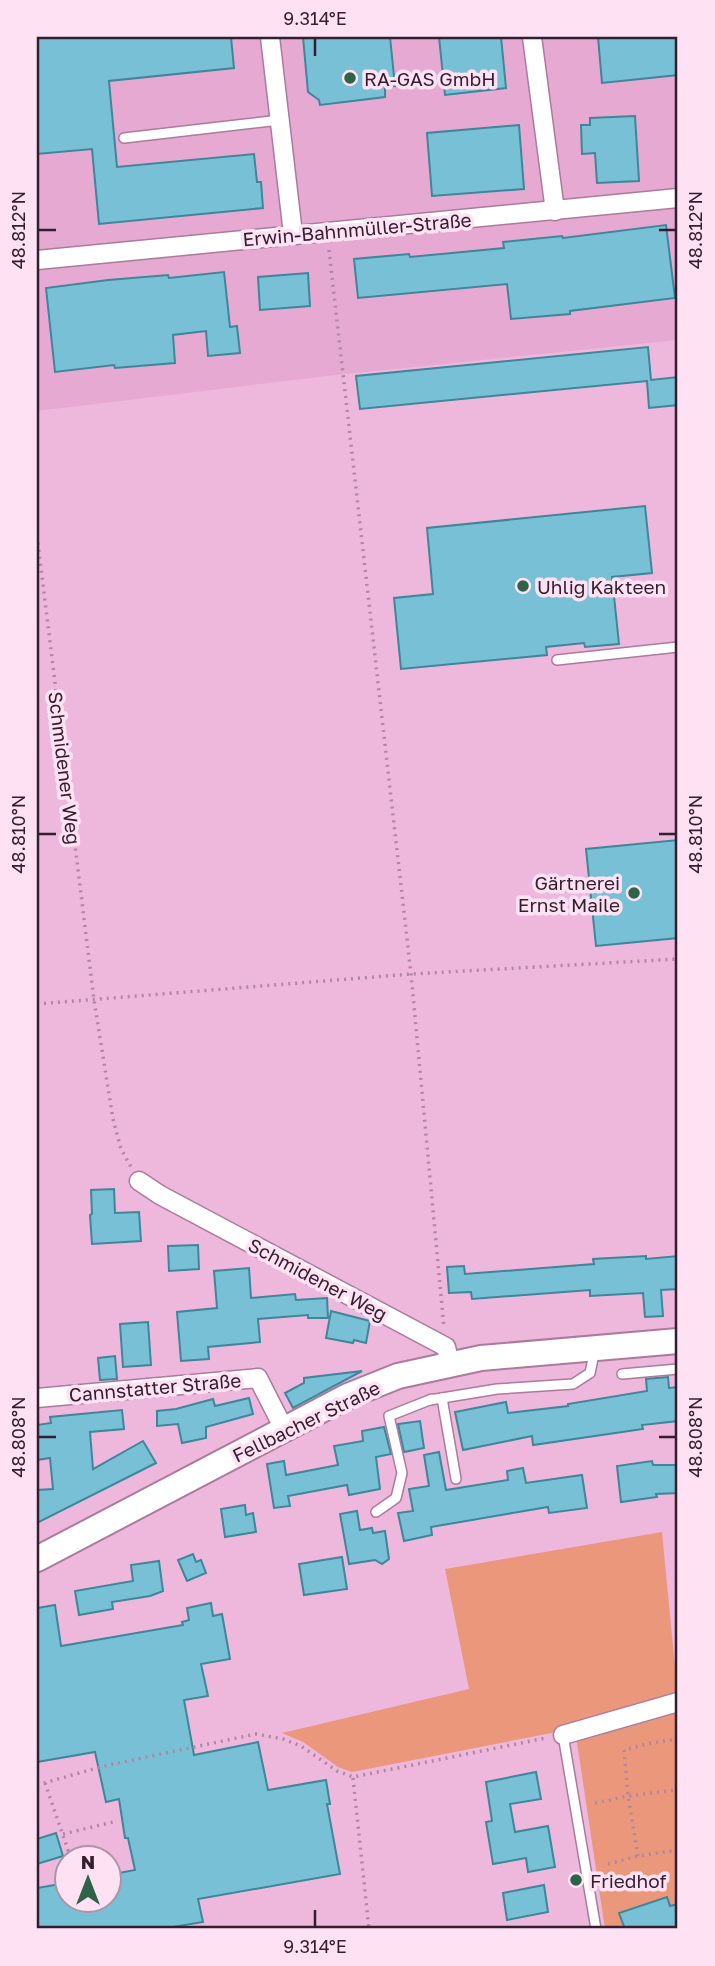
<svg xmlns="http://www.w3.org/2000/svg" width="715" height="1966" font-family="'Golos Text',sans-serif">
  <rect width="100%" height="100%" fill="#eeb8dc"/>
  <path fill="#e6aad2" d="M 37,37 L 678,37 L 678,340 L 336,375 L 37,411 Z"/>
  <g fill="#eb977c">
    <path d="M 662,1532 L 678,1698 L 562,1731 L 352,1772 L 338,1767 L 303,1742 L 282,1733 L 469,1689 L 445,1569 Z"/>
    <path d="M 678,1707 L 678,1929 L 605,1929 L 576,1736 Z"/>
  </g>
  <g fill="#78c0d5" stroke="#3e869a" stroke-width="2">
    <path d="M 37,37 L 231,37 L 234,68 L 109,81 L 117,167 L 254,154 L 257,182 L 261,182 L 263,208 L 99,224 L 92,149 L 37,154 Z"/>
    <path d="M 303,37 L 390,37 L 395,86 L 385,87 L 385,97 L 320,105 L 319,100 L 308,92 Z"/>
    <path d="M 439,37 L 501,37 L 506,88 L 445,95 Z"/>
    <path d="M 598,37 L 678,37 L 678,75 L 602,83 Z"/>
    <path d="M 635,116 L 639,181 L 597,183 L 595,153 L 582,154 L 581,125 L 590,125 L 590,118 Z"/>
    <path d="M 519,125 L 524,189 L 432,196 L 427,133 Z"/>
    <path d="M 666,225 L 675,298 L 570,311 L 570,314 L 511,319 L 507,284 L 358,298 L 354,259 L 409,254 L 410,257 L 504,248 L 503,242 L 562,236 L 563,238 Z"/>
    <path d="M 224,272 L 230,327 L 237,326 L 240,353 L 208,356 L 206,331 L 173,335 L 175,363 L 115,368 L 114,365 L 55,372 L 46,288 L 108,280 L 168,275 L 169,278 Z"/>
    <path d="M 308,273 L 310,306 L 260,310 L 258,277 Z"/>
    <path d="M 648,347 L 651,380 L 678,377 L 678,405 L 649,408 L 647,381 L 360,409 L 356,376 Z"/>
    <path d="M 645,506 L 652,573 L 612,577 L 619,644 L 585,647 L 584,643 L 546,647 L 547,655 L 401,669 L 394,598 L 433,594 L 427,528 Z"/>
    <path d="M 678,840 L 678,938 L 596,946 L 586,849 Z"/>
    <path d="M 114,1189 L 115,1213 L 139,1212 L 141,1241 L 92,1244 L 90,1215 L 92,1214 L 91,1190 Z"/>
    <path d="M 198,1245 L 199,1269 L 169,1271 L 168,1246 Z"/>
    <path d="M 646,1256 L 646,1259 L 678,1256 L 678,1289 L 661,1290 L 663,1316 L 645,1317 L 643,1293 L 590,1296 L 590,1290 L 472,1299 L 471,1292 L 449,1293 L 447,1267 L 464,1266 L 465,1274 L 594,1264 L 593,1259 Z"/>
    <path d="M 249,1268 L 251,1298 L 295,1294 L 296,1300 L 327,1298 L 328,1318 L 308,1318 L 308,1315 L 258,1319 L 260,1342 L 208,1347 L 209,1359 L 181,1361 L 177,1312 L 217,1308 L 214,1271 Z"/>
    <path d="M 331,1311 L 370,1321 L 366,1343 L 354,1340 L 353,1343 L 326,1338 Z"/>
    <path d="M 148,1322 L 151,1365 L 123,1367 L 120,1324 Z"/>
    <path d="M 115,1356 L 117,1379 L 100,1380 L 98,1358 Z"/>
    <path d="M 362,1371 L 293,1408 L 285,1393 L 304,1383 L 304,1378 Z"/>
    <path d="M 668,1377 L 669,1388 L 678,1387 L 678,1421 L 642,1425 L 643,1429 L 533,1445 L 532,1436 L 463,1450 L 455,1412 L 506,1402 L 508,1413 L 568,1406 L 568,1404 L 647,1391 L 646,1379 Z"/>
    <path d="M 249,1398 L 253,1414 L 206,1427 L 206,1438 L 182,1443 L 178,1424 L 157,1426 L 157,1411 L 176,1409 L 213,1399 L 215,1406 Z"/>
    <path d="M 122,1410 L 124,1429 L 90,1432 L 93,1469 L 143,1441 L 156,1463 L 37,1523 L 37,1490 L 53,1489 L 50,1458 L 37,1460 L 37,1425 L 51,1423 L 50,1417 Z"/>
    <path d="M 420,1421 L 424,1448 L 404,1452 L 398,1424 Z"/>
    <path d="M 384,1427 L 391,1454 L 376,1457 L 380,1489 L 349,1495 L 347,1485 L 288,1496 L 290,1506 L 274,1508 L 267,1464 L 284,1461 L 286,1475 L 338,1465 L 334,1446 L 363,1441 L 362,1431 Z"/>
    <path d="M 439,1452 L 446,1490 L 508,1480 L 507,1471 L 523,1468 L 526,1483 L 582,1475 L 587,1508 L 549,1513 L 548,1507 L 431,1527 L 432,1535 L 404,1541 L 398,1513 L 413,1511 L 409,1489 L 429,1486 L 424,1455 Z"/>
    <path d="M 652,1461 L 653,1465 L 678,1465 L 678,1493 L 656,1494 L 657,1497 L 621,1502 L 617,1466 Z"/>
    <path d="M 245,1505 L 246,1515 L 253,1513 L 256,1532 L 225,1537 L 221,1509 Z"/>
    <path d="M 357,1511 L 360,1530 L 372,1528 L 373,1533 L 385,1531 L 389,1559 L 382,1564 L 375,1560 L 349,1564 L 340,1514 Z"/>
    <path d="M 193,1554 L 196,1562 L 201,1560 L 206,1573 L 187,1581 L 178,1560 Z"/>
    <path d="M 342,1557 L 347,1589 L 304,1595 L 299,1564 Z"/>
    <path d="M 159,1561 L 163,1591 L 150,1596 L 112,1602 L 113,1609 L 79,1615 L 75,1591 L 133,1581 L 131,1565 Z"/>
    <path d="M 211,1603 L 213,1616 L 222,1614 L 230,1659 L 201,1664 L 208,1696 L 184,1700 L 194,1755 L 258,1742 L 268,1790 L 326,1780 L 330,1804 L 327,1804 L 340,1874 L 198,1899 L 203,1922 L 161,1929 L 37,1929 L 37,1888 L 66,1883 L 66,1900 L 108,1900 L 108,1875 L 135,1870 L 128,1838 L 125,1838 L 119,1799 L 106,1802 L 95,1752 L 37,1762 L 37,1608 L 55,1605 L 61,1646 L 183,1625 L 182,1622 L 189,1620 L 187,1608 Z"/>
    <path d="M 536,1772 L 541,1799 L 510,1804 L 515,1832 L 548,1826 L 555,1867 L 528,1872 L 526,1858 L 493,1864 L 486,1822 L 492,1821 L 486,1782 Z"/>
    <path d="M 56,1833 L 63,1856 L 37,1864 L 37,1839 Z"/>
    <path d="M 544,1885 L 548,1912 L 507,1920 L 503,1893 Z"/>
    <path d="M 667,1897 L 670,1906 L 678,1904 L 678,1929 L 625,1929 L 619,1913 Z"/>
  </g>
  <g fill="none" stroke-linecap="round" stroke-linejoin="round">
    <defs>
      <g id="service">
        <path d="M 124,138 L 280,120"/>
        <path d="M 557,660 L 678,647"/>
        <path d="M 622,1374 L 678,1369"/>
        <path d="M 442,1398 L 456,1479"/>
        <path d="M 430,1400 L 497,1389 L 573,1384 L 590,1373 L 595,1349"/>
        <path d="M 376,1512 L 396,1498 L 402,1473 L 389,1416 L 432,1399"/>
        <path d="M 563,1735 L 596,1929"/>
      </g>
      <g id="minor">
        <path d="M 270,37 L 293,234"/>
        <path d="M 532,37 L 555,211"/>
        <path d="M 37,260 L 678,198"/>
        <path d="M 139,1181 L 160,1195 L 446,1347 L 450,1364"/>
        <path d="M 37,1398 L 258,1378 L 284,1429"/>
        <path d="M 563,1735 L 678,1702"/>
      </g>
      <path id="secondary" d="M 37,1559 L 348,1396 L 398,1376 L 481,1358 L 678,1341"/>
    </defs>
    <use href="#service" stroke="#ac7a9c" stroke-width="12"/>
    <use href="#minor" stroke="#ac7a9c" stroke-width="21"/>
    <use href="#secondary" stroke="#ac7a9c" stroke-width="28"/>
    <g stroke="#b186a3" stroke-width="3.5" stroke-dasharray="2 5" stroke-linecap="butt">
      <path d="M 329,250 L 411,974 L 444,1328"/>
      <path d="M 37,536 L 94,1000 L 113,1119 L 121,1149 L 131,1167"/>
      <path d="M 37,1004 L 411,974 L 678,959"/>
      <path d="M 353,1778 L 369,1929"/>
      <path d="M 45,1783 L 69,1853"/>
      <path d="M 37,1785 L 104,1766 L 256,1734 L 283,1739 L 301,1746 L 337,1771 L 353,1777 L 546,1738"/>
      <path d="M 595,1803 L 628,1796 L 678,1790"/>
      <path d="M 63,1834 L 113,1822"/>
      <path d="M 638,1856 L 628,1796 L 624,1750 L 651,1743 L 678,1739"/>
      <path d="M 608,1864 L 638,1856 L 678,1850"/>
    </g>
    <use href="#service" stroke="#fff" stroke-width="9"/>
    <use href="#minor" stroke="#fff" stroke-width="18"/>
    <use href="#secondary" stroke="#fff" stroke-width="24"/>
  </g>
  <path fill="none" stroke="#321e2c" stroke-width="2.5" d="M 315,38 L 315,56M 38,230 L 56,230M 659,230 L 676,230M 38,834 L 56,834M 659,834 L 676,834M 38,1437 L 56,1437M 659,1437 L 676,1437M 315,1910 L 315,1927"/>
  <g fill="#2f6348" stroke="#fee2f4" stroke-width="2.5">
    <circle cx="350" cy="78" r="7"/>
    <circle cx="523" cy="586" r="7"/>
    <circle cx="634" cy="893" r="7"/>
    <circle cx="576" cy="1880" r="7"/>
  </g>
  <g text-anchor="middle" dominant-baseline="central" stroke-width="7" stroke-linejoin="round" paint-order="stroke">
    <g font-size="19" fill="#321e2c" stroke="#fee2f4" text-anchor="start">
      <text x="364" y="78">RA-GAS GmbH</text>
      <text x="537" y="586">Uhlig Kakteen</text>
      <text x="620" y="882" text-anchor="end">Gärtnerei<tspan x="620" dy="22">Ernst Maile</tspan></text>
      <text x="590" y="1880">Friedhof</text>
    </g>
    <g font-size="19" fill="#321e2c" stroke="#fee2f4">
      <text transform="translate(357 229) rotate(-5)">Erwin-Bahnmüller-Straße</text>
      <text transform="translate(65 768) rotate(83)">Schmidener Weg</text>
      <text transform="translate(318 1279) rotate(28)">Schmidener Weg</text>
      <text transform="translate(155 1387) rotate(-5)">Cannstatter Straße</text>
      <text transform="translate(306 1421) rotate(-26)">Fellbacher Straße</text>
    </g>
  </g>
  <rect width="715" height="1966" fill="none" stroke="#fee2f4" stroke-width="77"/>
  <g transform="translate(88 1879)"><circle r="33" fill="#fee2f4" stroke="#ac94a4" stroke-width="2"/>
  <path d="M0-5L12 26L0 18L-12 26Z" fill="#2f6348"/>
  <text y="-10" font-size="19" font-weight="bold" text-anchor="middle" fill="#321e2c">N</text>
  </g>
  <rect x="38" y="38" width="638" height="1889" fill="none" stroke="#321e2c" stroke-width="2.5"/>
  <g font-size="18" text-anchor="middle" fill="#321e2c">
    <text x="315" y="25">9.314°E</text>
    <text transform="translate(19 230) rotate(-90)" y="6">48.812°N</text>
    <text transform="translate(696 230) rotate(-90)" y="6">48.812°N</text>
    <text transform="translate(19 834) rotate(-90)" y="6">48.810°N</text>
    <text transform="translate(696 834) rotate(-90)" y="6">48.810°N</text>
    <text transform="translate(19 1437) rotate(-90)" y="6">48.808°N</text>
    <text transform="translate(696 1437) rotate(-90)" y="6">48.808°N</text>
    <text x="315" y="1953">9.314°E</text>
  </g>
</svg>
